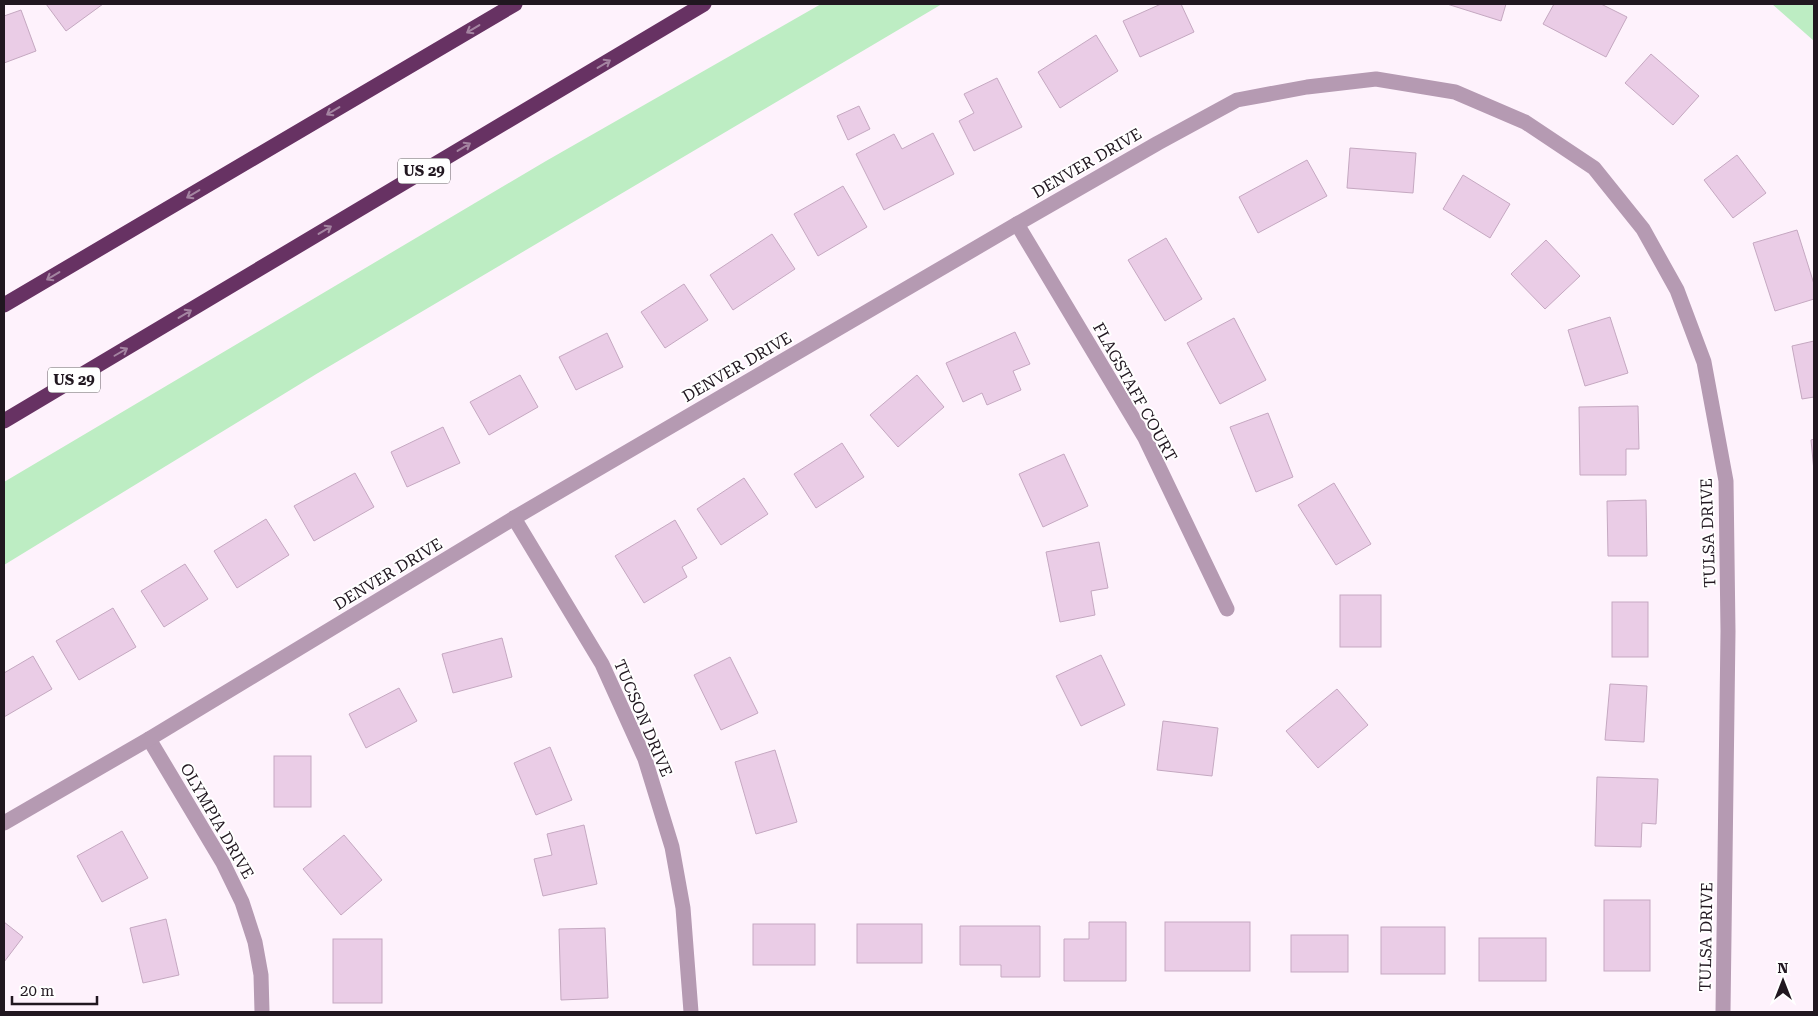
<svg xmlns="http://www.w3.org/2000/svg" width="1818" height="1016" font-family="'Roboto Serif',serif">
  <rect width="100%" height="100%" fill="#fef2fc"/>
  <g fill="#bdedc3">
    <path d="M 821,4 L 942,4 L 318,373 L 4,565 L 4,482 L 546,161 Z"/>
    <path d="M 1772,4 L 1814,4 L 1814,42 L 1814,41 Z"/>
  </g>
  <g fill="#eacce6" stroke="#c5a8c1">
    <path d="M 46,4 L 103,4 L 66,31 Z"/>
    <path d="M 1161,4 L 1181,4 L 1194,32 L 1140,57 L 1123,21 Z"/>
    <path d="M 1447,4 L 1506,4 L 1501,21 Z"/>
    <path d="M 1554,4 L 1601,4 L 1627,17 L 1606,57 L 1543,24 Z"/>
    <path d="M 21,10 L 36,51 L 4,63 L 4,16 Z"/>
    <path d="M 1096,35 L 1118,71 L 1060,108 L 1038,72 Z"/>
    <path d="M 1651,54 L 1699,96 L 1673,125 L 1625,83 Z"/>
    <path d="M 997,78 L 1022,127 L 974,151 L 959,121 L 974,113 L 964,94 Z"/>
    <path d="M 859,106 L 870,129 L 848,140 L 837,116 Z"/>
    <path d="M 933,133 L 954,174 L 884,210 L 856,154 L 894,134 L 902,149 Z"/>
    <path d="M 1350,148 L 1416,153 L 1413,193 L 1347,188 Z"/>
    <path d="M 1737,155 L 1766,193 L 1733,218 L 1704,180 Z"/>
    <path d="M 1307,160 L 1327,196 L 1258,233 L 1239,197 Z"/>
    <path d="M 1463,175 L 1510,204 L 1490,238 L 1443,209 Z"/>
    <path d="M 843,186 L 867,227 L 818,256 L 794,214 Z"/>
    <path d="M 1797,230 L 1814,284 L 1814,299 L 1775,311 L 1753,243 Z"/>
    <path d="M 772,234 L 795,269 L 733,310 L 710,275 Z"/>
    <path d="M 1166,238 L 1202,299 L 1165,321 L 1128,260 Z"/>
    <path d="M 1546,240 L 1580,276 L 1545,309 L 1511,274 Z"/>
    <path d="M 684,284 L 708,320 L 665,348 L 641,312 Z"/>
    <path d="M 1610,317 L 1628,373 L 1585,386 L 1568,330 Z"/>
    <path d="M 1234,318 L 1266,380 L 1220,404 L 1187,343 Z"/>
    <path d="M 1015,332 L 1030,364 L 1013,371 L 1021,390 L 987,405 L 982,393 L 963,402 L 946,363 Z"/>
    <path d="M 607,333 L 623,367 L 576,390 L 559,357 Z"/>
    <path d="M 1814,341 L 1814,397 L 1802,399 L 1792,346 Z"/>
    <path d="M 520,375 L 538,407 L 489,435 L 470,402 Z"/>
    <path d="M 917,375 L 944,407 L 898,447 L 870,415 Z"/>
    <path d="M 1638,406 L 1639,449 L 1626,449 L 1626,475 L 1580,475 L 1579,407 Z"/>
    <path d="M 1268,413 L 1293,477 L 1256,492 L 1230,427 Z"/>
    <path d="M 443,427 L 460,463 L 407,487 L 391,452 Z"/>
    <path d="M 1814,439 L 1814,471 L 1811,440 Z"/>
    <path d="M 842,443 L 864,477 L 816,508 L 794,474 Z"/>
    <path d="M 1064,454 L 1088,506 L 1043,527 L 1019,474 Z"/>
    <path d="M 355,473 L 374,507 L 314,541 L 294,506 Z"/>
    <path d="M 744,478 L 768,514 L 721,545 L 697,509 Z"/>
    <path d="M 1334,483 L 1371,544 L 1336,565 L 1298,505 Z"/>
    <path d="M 1646,500 L 1647,556 L 1608,556 L 1607,501 Z"/>
    <path d="M 266,519 L 289,555 L 237,588 L 214,551 Z"/>
    <path d="M 675,520 L 697,558 L 682,567 L 687,577 L 644,603 L 615,556 Z"/>
    <path d="M 1099,542 L 1108,588 L 1091,591 L 1095,615 L 1060,622 L 1046,552 Z"/>
    <path d="M 185,564 L 208,599 L 164,627 L 141,591 Z"/>
    <rect x="1340" y="595" width="41" height="52"/>
    <rect x="1612" y="602" width="36" height="55"/>
    <path d="M 113,608 L 136,647 L 79,680 L 56,641 Z"/>
    <path d="M 502,638 L 512,677 L 453,693 L 442,654 Z"/>
    <path d="M 1101,655 L 1125,705 L 1081,726 L 1056,676 Z"/>
    <path d="M 33,656 L 52,689 L 4,717 L 4,673 Z"/>
    <path d="M 730,657 L 758,713 L 721,730 L 694,675 Z"/>
    <path d="M 1610,684 L 1647,686 L 1644,742 L 1605,740 Z"/>
    <path d="M 399,688 L 417,721 L 366,748 L 349,714 Z"/>
    <path d="M 1337,689 L 1368,725 L 1318,768 L 1286,731 Z"/>
    <path d="M 1163,721 L 1218,728 L 1212,776 L 1157,770 Z"/>
    <path d="M 550,747 L 572,800 L 536,815 L 514,763 Z"/>
    <path d="M 775,750 L 797,822 L 756,834 L 735,762 Z"/>
    <rect x="274" y="756" width="37" height="51"/>
    <path d="M 1597,777 L 1658,779 L 1656,824 L 1642,823 L 1641,847 L 1595,846 Z"/>
    <path d="M 584,825 L 597,884 L 543,896 L 534,859 L 552,855 L 547,834 Z"/>
    <path d="M 122,831 L 148,878 L 102,902 L 77,856 Z"/>
    <path d="M 344,835 L 382,880 L 341,915 L 303,869 Z"/>
    <rect x="1604" y="900" width="46" height="71"/>
    <path d="M 166,919 L 179,975 L 143,983 L 130,928 Z"/>
    <path d="M 4,922 L 23,937 L 4,962 Z"/>
    <path d="M 1089,922 L 1126,922 L 1126,981 L 1064,981 L 1064,939 L 1089,939 Z"/>
    <rect x="1165" y="922" width="85" height="49"/>
    <rect x="753" y="924" width="62" height="41"/>
    <rect x="857" y="924" width="65" height="39"/>
    <path d="M 960,926 L 1040,926 L 1040,977 L 1001,977 L 1001,965 L 960,965 Z"/>
    <rect x="1381" y="927" width="64" height="47"/>
    <path d="M 605,928 L 608,998 L 561,1000 L 559,929 Z"/>
    <rect x="1291" y="935" width="57" height="37"/>
    <rect x="1479" y="938" width="67" height="43"/>
    <rect x="333" y="939" width="49" height="64"/>
  </g>
  <g fill="none" stroke-linecap="round" stroke-linejoin="round">
    <g stroke="#b59ab2" stroke-width="15">
      <path d="M 1017,224 L 1145,438 L 1227,609"/>
      <path d="M 514,518 L 602,664 L 645,759 L 672,847 L 683,908 L 691,1012"/>
      <path d="M 149,739 L 223,863 L 242,902 L 255,942 L 261,975 L 262,1012"/>
      <path d="M 4,823 L 149,739 L 514,518 L 1017,224 L 1158,143 L 1237,100 L 1307,87 L 1376,79 L 1455,92 L 1525,122 L 1594,168 L 1643,229 L 1677,290 L 1704,362 L 1726,481 L 1728,631 L 1723,1012"/>
    </g>
    <g stroke="#673263" stroke-width="15">
      <path d="M 4,305 L 515,4"/>
      <path d="M 4,421 L 704,4"/>
    </g>
  </g>
  <defs><path id="oneway-shaft" d="M-6 0H5M1.5-3L5.5 0L1.5 3" fill="none" stroke-width="1.6" stroke-linecap="round" stroke-linejoin="round" transform="scale(1.25)"/></defs>
  <g stroke="#a484a1">
    <use href="#oneway-shaft" transform="translate(473 29) rotate(149)"/>
    <use href="#oneway-shaft" transform="translate(604 64) rotate(-31)"/>
    <use href="#oneway-shaft" transform="translate(333 111) rotate(149)"/>
    <use href="#oneway-shaft" transform="translate(464 147) rotate(-31)"/>
    <use href="#oneway-shaft" transform="translate(193 194) rotate(149)"/>
    <use href="#oneway-shaft" transform="translate(325 230) rotate(-31)"/>
    <use href="#oneway-shaft" transform="translate(53 276) rotate(149)"/>
    <use href="#oneway-shaft" transform="translate(185 314) rotate(-31)"/>
    <use href="#oneway-shaft" transform="translate(121 352) rotate(-30)"/>
  </g>
  <g text-anchor="middle" dominant-baseline="central" stroke-width="4" stroke-linejoin="round" paint-order="stroke">
    <g fill="#fff" stroke="#645d63" stroke-width="1">
      <rect x="398" y="158.5" width="52" height="25" rx="4"/>
      <rect x="48" y="367.5" width="52" height="25" rx="4"/>
    </g>
    <g font-size="15" font-weight="bold" fill="#211720">
      <text x="424" y="171">US 29</text>
      <text x="74" y="380">US 29</text>
    </g>
    <g font-size="16" fill="#211720" stroke="#fff">
      <text transform="translate(1087 163) rotate(-30)">DENVER DRIVE</text>
      <text transform="translate(737 367) rotate(-30)">DENVER DRIVE</text>
      <text transform="translate(1135 392) rotate(61)">FLAGSTAFF COURT</text>
      <text transform="translate(1708 533) rotate(-92)">TULSA DRIVE</text>
      <text transform="translate(388 574) rotate(-31)">DENVER DRIVE</text>
      <text transform="translate(643 718) rotate(67)">TUCSON DRIVE</text>
      <text transform="translate(217 821) rotate(60)">OLYMPIA DRIVE</text>
      <text transform="translate(1706 937) rotate(-89)">TULSA DRIVE</text>
    </g>
  </g>
  <rect width="1818" height="1016" fill="none" stroke="#211720" stroke-width="10"/>
  <g transform="translate(1783 981)" stroke="#ffffff" stroke-width="4" paint-order="stroke">
  <path d="M0-4L9 19L0 12L-9 19Z" fill="#211720"/>
  <text y="-8" font-size="14" font-weight="bold" text-anchor="middle" fill="#211720">N</text>
  </g>
  <path d="M12 996v8h85v-8" fill="none" stroke="#211720" stroke-width="2.5"/>
  <text x="20" y="996" font-size="15" fill="#211720" stroke="#ffffff" stroke-width="4" paint-order="stroke">20 m</text>
</svg>
